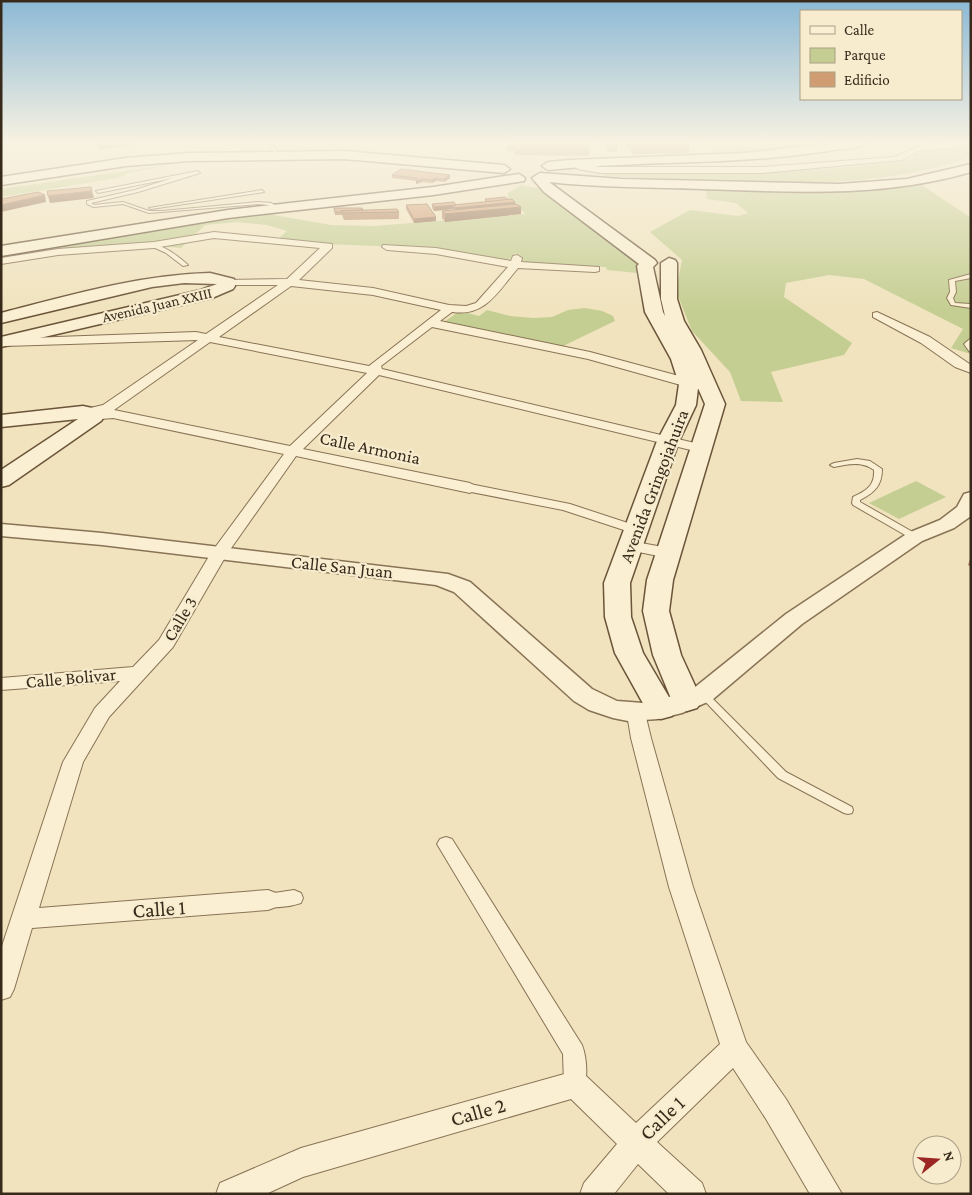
<svg xmlns="http://www.w3.org/2000/svg" width="972" height="1195" font-family="'Crimson Pro',serif">
  <rect width="100%" height="100%" fill="#f0e3be"/>
  <g fill="#c5ce92">
    <path d="M 700,142 L 838,142 L 724,155 Z"/>
    <path d="M 971,145 L 971,157 C 855,197 727,180 607,176 L 585,171 C 618,173 651,172 684,172 C 758,173 832,171 905,160 L 912,158 L 914,154 L 939,147 L 963,147 Z"/>
    <path d="M 174,164 L 128,173 L 118,178 L 1,197 L 1,189 Z"/>
    <path d="M 521,185 L 539,188 L 635,258 L 638,273 L 607,270 L 606,267 L 521,263 L 522,257 L 515,253 L 508,261 L 427,248 L 325,244 L 278,239 L 287,231 L 267,225 L 237,222 L 205,225 L 181,248 L 149,245 L 61,249 L 1,259 L 1,254 L 179,224 L 262,213 L 331,225 L 373,226 L 526,214 L 507,199 L 508,193 Z"/>
    <path d="M 922,185 L 971,218 L 971,354 L 951,348 L 963,329 L 864,279 L 829,275 L 786,283 L 784,297 L 852,343 L 844,355 L 771,372 L 783,402 L 741,401 L 730,372 L 692,331 L 676,291 L 682,260 L 650,232 L 690,210 L 738,216 L 748,213 L 736,203 L 707,199 L 705,188 L 874,188 Z"/>
    <path d="M 585,308 L 602,311 L 613,316 L 615,321 L 561,347 L 444,322 L 460,311 L 479,316 L 487,310 L 510,316 L 533,318 L 552,317 L 568,310 Z"/>
    <path d="M 916,481 L 946,497 L 899,519 L 869,503 Z"/>
  </g>
  <g fill="none" stroke-linecap="round" stroke-linejoin="round">
    <defs>
      <g id="service">
        <path d="M 268,142 L 272,142 L 278,156 L 276,156 Z"/>
        <path d="M 198,171 L 200,173 L 138,192 L 91,203 L 94,205 L 123,202 L 149,211 L 162,211 L 258,202 L 271,203 L 280,208 L 278,209 L 268,205 L 258,204 L 149,213 L 123,204 L 94,207 L 87,204 L 87,201 L 135,190 L 173,178 L 98,193 L 96,191 Z"/>
        <path d="M 262,190 L 264,192 L 151,209 L 149,208 Z"/>
        <path d="M 151,244 C 164,245 178,256 188,265 L 183,266 L 166,253 L 151,246 Z"/>
        <path d="M 971,274 L 971,278 L 955,281 L 956,292 L 953,298 L 955,303 L 971,304 L 971,308 L 951,305 L 947,298 L 950,292 L 949,280 Z"/>
        <path d="M 971,338 L 971,352 L 969,351 L 964,344 Z"/>
        <path d="M 857,459 L 870,461 L 882,469 C 882,486 874,493 860,500 L 860,502 L 918,535 L 919,537 L 918,539 L 912,539 L 853,505 L 852,503 L 853,497 C 866,491 875,486 874,470 C 862,461 848,464 834,467 L 830,465 L 834,463 Z"/>
        <path d="M 703,691 L 706,692 L 786,772 L 852,807 L 853,810 L 852,813 L 848,814 L 844,813 L 778,778 L 700,696 L 698,694 L 700,692 Z"/>
      </g>
      <g id="pedestrian">
        <path d="M 470,484 L 570,504 L 640,527 L 642,530 L 636,534 L 563,510 L 466,491 L 464,488 L 466,485 Z"/>
        <path d="M 446,837 L 452,839 L 582,1045 C 587,1058 588,1079 583,1091 L 575,1094 L 567,1091 L 564,1084 L 563,1054 L 437,844 L 440,839 Z"/>
        <path d="M 294,890 L 301,893 L 303,898 L 301,903 C 289,907 273,909 261,905 L 259,900 L 261,895 Z"/>
      </g>
      <g id="minor">
        <path d="M 969,142 L 957,147 L 918,151 L 902,160 L 761,173 L 600,173 L 578,169 L 569,164 L 573,162 L 600,167 L 761,167 L 894,157 L 923,145 Z"/>
        <path d="M 214,232 L 332,244 L 332,248 L 299,280 L 373,288 L 449,305 L 466,306 L 476,303 L 508,267 L 436,254 L 387,250 L 382,247 L 383,245 L 436,248 L 511,261 L 513,256 L 517,255 L 522,258 L 521,262 L 599,267 L 599,271 L 595,272 L 518,268 C 498,291 486,317 452,312 L 440,321 L 590,352 L 705,383 L 707,386 L 705,389 L 695,389 L 588,359 L 432,327 L 381,366 L 382,369 L 699,444 L 706,448 L 699,452 L 379,375 L 303,449 L 470,483 L 478,488 L 470,493 L 296,456 L 227,554 L 173,647 L 109,717 L 83,762 L 39,908 L 268,890 L 276,893 L 280,900 L 276,907 L 268,910 L 32,928 L 14,989 L 10,997 L 1,1000 L 1,949 L 63,762 L 95,708 L 120,681 L 1,690 L 1,678 L 133,667 L 159,640 L 211,553 L 284,454 L 113,418 L 89,420 L 87,417 L 90,414 L 88,411 L 90,408 L 103,405 L 198,340 L 5,346 L 1,345 L 1,339 L 196,332 L 206,334 L 278,285 L 228,285 L 223,282 L 224,280 L 287,279 L 320,248 L 214,238 L 154,248 L 58,255 L 1,264 L 1,258 L 58,249 L 154,242 ZM 291,286 L 373,295 L 441,310 L 369,366 L 219,337 ZM 210,342 L 367,373 L 290,446 L 114,410 Z"/>
        <path d="M 877,312 L 930,337 L 971,365 L 971,373 L 955,367 L 921,343 L 873,317 L 873,313 Z"/>
        <path d="M 630,541 L 674,549 L 676,553 L 674,557 L 668,558 L 624,549 L 622,546 Z"/>
        <path d="M 637,707 L 644,709 L 651,738 L 693,887 L 746,1042 L 786,1099 L 842,1194 L 810,1194 L 766,1119 L 733,1068 L 657,1142 L 702,1183 L 706,1194 L 669,1194 L 638,1164 L 614,1194 L 580,1194 L 584,1183 L 617,1144 L 571,1099 L 303,1177 L 266,1194 L 216,1194 L 220,1183 L 301,1148 L 575,1071 L 585,1075 L 636,1123 L 720,1044 L 669,887 L 631,738 L 627,714 L 630,709 Z"/>
      </g>
      <path id="tertiary" d="M 971,492 L 971,516 L 954,528 L 922,541 L 802,624 L 712,700 L 682,713 L 658,719 L 628,721 L 613,718 L 589,710 L 574,701 L 454,592 L 436,585 L 102,545 L 1,536 L 1,524 L 102,533 L 448,574 L 470,582 L 592,689 L 617,701 L 643,703 L 658,701 L 694,688 L 786,614 L 908,533 L 940,520 L 957,507 L 964,494 Z"/>
      <g id="secondary">
        <path d="M 839,142 L 867,142 C 860,149 843,149 834,150 C 739,166 643,160 548,170 L 542,166 L 548,162 L 570,160 L 744,153 Z"/>
        <path d="M 344,151 L 504,165 L 510,169 L 504,173 L 344,159 L 189,161 L 126,166 L 1,185 L 1,177 L 126,158 L 189,153 Z"/>
        <path d="M 971,164 L 971,172 C 882,198 793,192 702,189 C 651,187 600,188 549,182 L 655,260 L 657,263 L 653,267 L 663,312 L 665,316 L 661,299 L 661,263 L 669,258 L 675,260 L 677,263 L 677,299 L 684,321 L 701,350 L 725,404 L 673,580 L 669,611 L 681,655 L 702,701 L 697,708 L 687,711 L 677,708 L 672,701 L 653,655 L 643,611 L 647,580 L 705,404 L 698,388 L 696,405 L 679,441 L 630,583 L 631,617 L 643,653 L 676,709 L 672,716 L 661,719 L 650,716 L 615,653 L 605,617 L 604,583 L 657,441 L 676,405 L 679,384 L 671,359 L 645,312 L 637,266 L 639,264 L 544,192 L 532,178 L 540,173 L 622,179 L 839,184 L 907,179 Z"/>
        <path d="M 519,174 L 525,178 L 524,181 L 433,195 L 228,218 L 1,256 L 1,246 L 228,210 L 433,187 Z"/>
        <path d="M 210,273 L 234,279 L 235,286 L 233,289 L 212,298 L 1,347 L 1,337 L 201,290 L 217,284 L 184,283 L 152,287 L 1,323 L 1,313 C 70,295 139,275 210,273 Z"/>
        <path d="M 83,406 L 101,410 L 104,417 L 101,421 L 9,485 L 1,487 L 1,470 L 78,419 L 1,427 L 1,415 Z"/>
      </g>
    </defs>
    <use href="#service" stroke="#897356" stroke-width="2"/>
    <use href="#pedestrian" stroke="#897356" stroke-width="2"/>
    <use href="#minor" stroke="#897356" stroke-width="2"/>
    <use href="#tertiary" stroke="#897356" stroke-width="3"/>
    <use href="#secondary" stroke="#6b5439" stroke-width="3"/>
    <use href="#service" fill="#faefd2" fill-rule="evenodd"/>
    <use href="#pedestrian" fill="#faefd2" fill-rule="evenodd"/>
    <use href="#minor" fill="#faefd2" fill-rule="evenodd"/>
    <use href="#tertiary" fill="#faefd2" fill-rule="evenodd"/>
    <use href="#secondary" fill="#faefd2" fill-rule="evenodd"/>
  </g>
  <g fill="#b38662">
    <path d="M 1,142 L 36,142 L 1,144 Z"/>
    <path d="M 96,142 L 138,142 L 139,145 L 100,149 Z"/>
    <path d="M 507,142 L 590,142 L 589,153 L 589,156 L 515,155 L 515,151 L 507,151 Z"/>
    <path d="M 602,142 L 690,142 L 689,153 L 633,154 L 625,144 L 618,144 L 617,151 L 609,152 Z"/>
    <path d="M 392,175 L 450,178 L 444,182 L 436,181 L 432,183 L 422,182 L 416,184 L 416,181 L 392,178 Z"/>
    <path d="M 485,199 L 508,200 L 515,204 L 521,207 L 521,214 L 445,222 L 442,218 L 442,211 L 453,210 L 453,209 L 434,211 L 432,208 L 432,204 L 456,205 L 485,202 Z"/>
    <path d="M 406,205 L 436,217 L 436,221 L 414,223 L 406,209 Z"/>
    <path d="M 334,208 L 399,212 L 399,219 L 344,220 L 342,215 L 335,215 Z"/>
    <path d="M 971,556 L 971,567 L 968,565 Z"/>
  </g>
  <g fill="#926d50">
    <path d="M 107,142 L 138,142 L 139,145 L 100,149 L 98,143 Z"/>
    <path d="M 610,142 L 618,142 L 617,151 L 609,152 Z"/>
    <path d="M 450,175 L 450,178 L 444,182 L 444,179 Z"/>
    <path d="M 436,178 L 436,181 L 432,183 L 432,180 Z"/>
    <path d="M 422,179 L 422,182 L 416,184 L 416,181 Z"/>
    <path d="M 92,191 L 94,198 L 50,203 L 48,196 Z"/>
    <path d="M 45,195 L 46,202 L 1,212 L 1,205 Z"/>
    <path d="M 515,202 L 515,208 L 521,207 L 521,214 L 445,222 L 445,214 L 455,213 L 455,208 Z"/>
    <path d="M 453,205 L 453,209 L 434,211 L 434,207 Z"/>
    <path d="M 436,217 L 436,221 L 414,223 L 414,219 Z"/>
  </g>
  <g fill="#d09c72" stroke="#926d50">
    <path d="M 401,169 L 450,175 L 444,179 L 436,178 L 432,180 L 422,179 L 416,181 L 417,178 L 392,175 Z"/>
    <path d="M 91,187 L 92,191 L 48,196 L 47,191 Z"/>
    <path d="M 38,192 L 45,195 L 1,205 L 1,199 Z"/>
    <path d="M 505,197 L 508,200 L 487,202 L 485,199 Z"/>
    <path d="M 512,199 L 515,202 L 455,208 L 453,205 Z"/>
    <path d="M 454,202 L 456,205 L 434,207 L 432,204 Z"/>
    <path d="M 427,204 L 436,217 L 414,219 L 406,205 Z"/>
    <path d="M 516,204 L 521,207 L 445,214 L 442,211 Z"/>
    <path d="M 334,208 L 362,208 L 363,210 L 341,211 L 342,212 L 335,212 Z"/>
    <path d="M 397,209 L 399,212 L 343,213 L 341,211 Z"/>
  </g>
  <linearGradient id="sky" x2="0" y2="1"><stop stop-color="#8cb9d5"/><stop offset="0.46" stop-color="#f8f2e2"/><stop offset="1" stop-color="#f8f2e2" stop-opacity="0"/></linearGradient>
  <rect width="972" height="310" fill="url(#sky)"/>
  <g text-anchor="middle" dominant-baseline="central" stroke-width="4.5" stroke-linejoin="round" paint-order="stroke">
    <g font-size="15" fill="#382a1b" stroke="#f7ecce">
      <text transform="translate(157 305) rotate(-13)">Avenida Juan XXIII</text>
    </g>
    <g font-size="18" fill="#382a1b" stroke="#f7ecce">
      <text transform="translate(370 448) rotate(12)">Calle Armonia</text>
      <text transform="translate(654 486) rotate(-69)">Avenida Gringojahuira</text>
      <text transform="translate(342 567) rotate(6)">Calle San Juan</text>
      <text transform="translate(180 619) rotate(-59)">Calle 3</text>
      <text transform="translate(71 678) rotate(-5)">Calle Bolivar</text>
    </g>
    <g font-size="21" fill="#382a1b" stroke="#f7ecce">
      <text transform="translate(159 909) rotate(-4)">Calle 1</text>
      <text transform="translate(478 1112) rotate(-16)">Calle 2</text>
      <text transform="translate(662 1118) rotate(-44)">Calle 1</text>
    </g>
  </g>
  <rect width="972" height="1195" fill="none" stroke="#382a1b" stroke-width="5"/>
  <rect x="800" y="10" width="162" height="90" fill="#f7ecce" stroke="#ab9e86"/>
  <rect x="810" y="26" width="25" height="8" fill="#faefd2" stroke="#ab9e86"/>
  <text x="844" y="35" font-size="15" fill="#382a1b">Calle</text>
  <rect x="810" y="48" width="25" height="15" fill="#c5ce92" stroke="#ab9e86"/>
  <text x="844" y="60" font-size="15" fill="#382a1b">Parque</text>
  <rect x="810" y="72" width="25" height="15" fill="#d09c72" stroke="#ab9e86"/>
  <text x="844" y="85" font-size="15" fill="#382a1b">Edificio</text>
  <g transform="translate(937 1160) rotate(73)"><circle r="24" fill="#f7ecce" stroke="#ab9e86"/>
  <path d="M0-4L9 19L0 12L-9 19Z" fill="#9b2623"/>
  <text y="-8" font-size="14" font-weight="bold" text-anchor="middle" fill="#382a1b">N</text>
  </g>
</svg>
